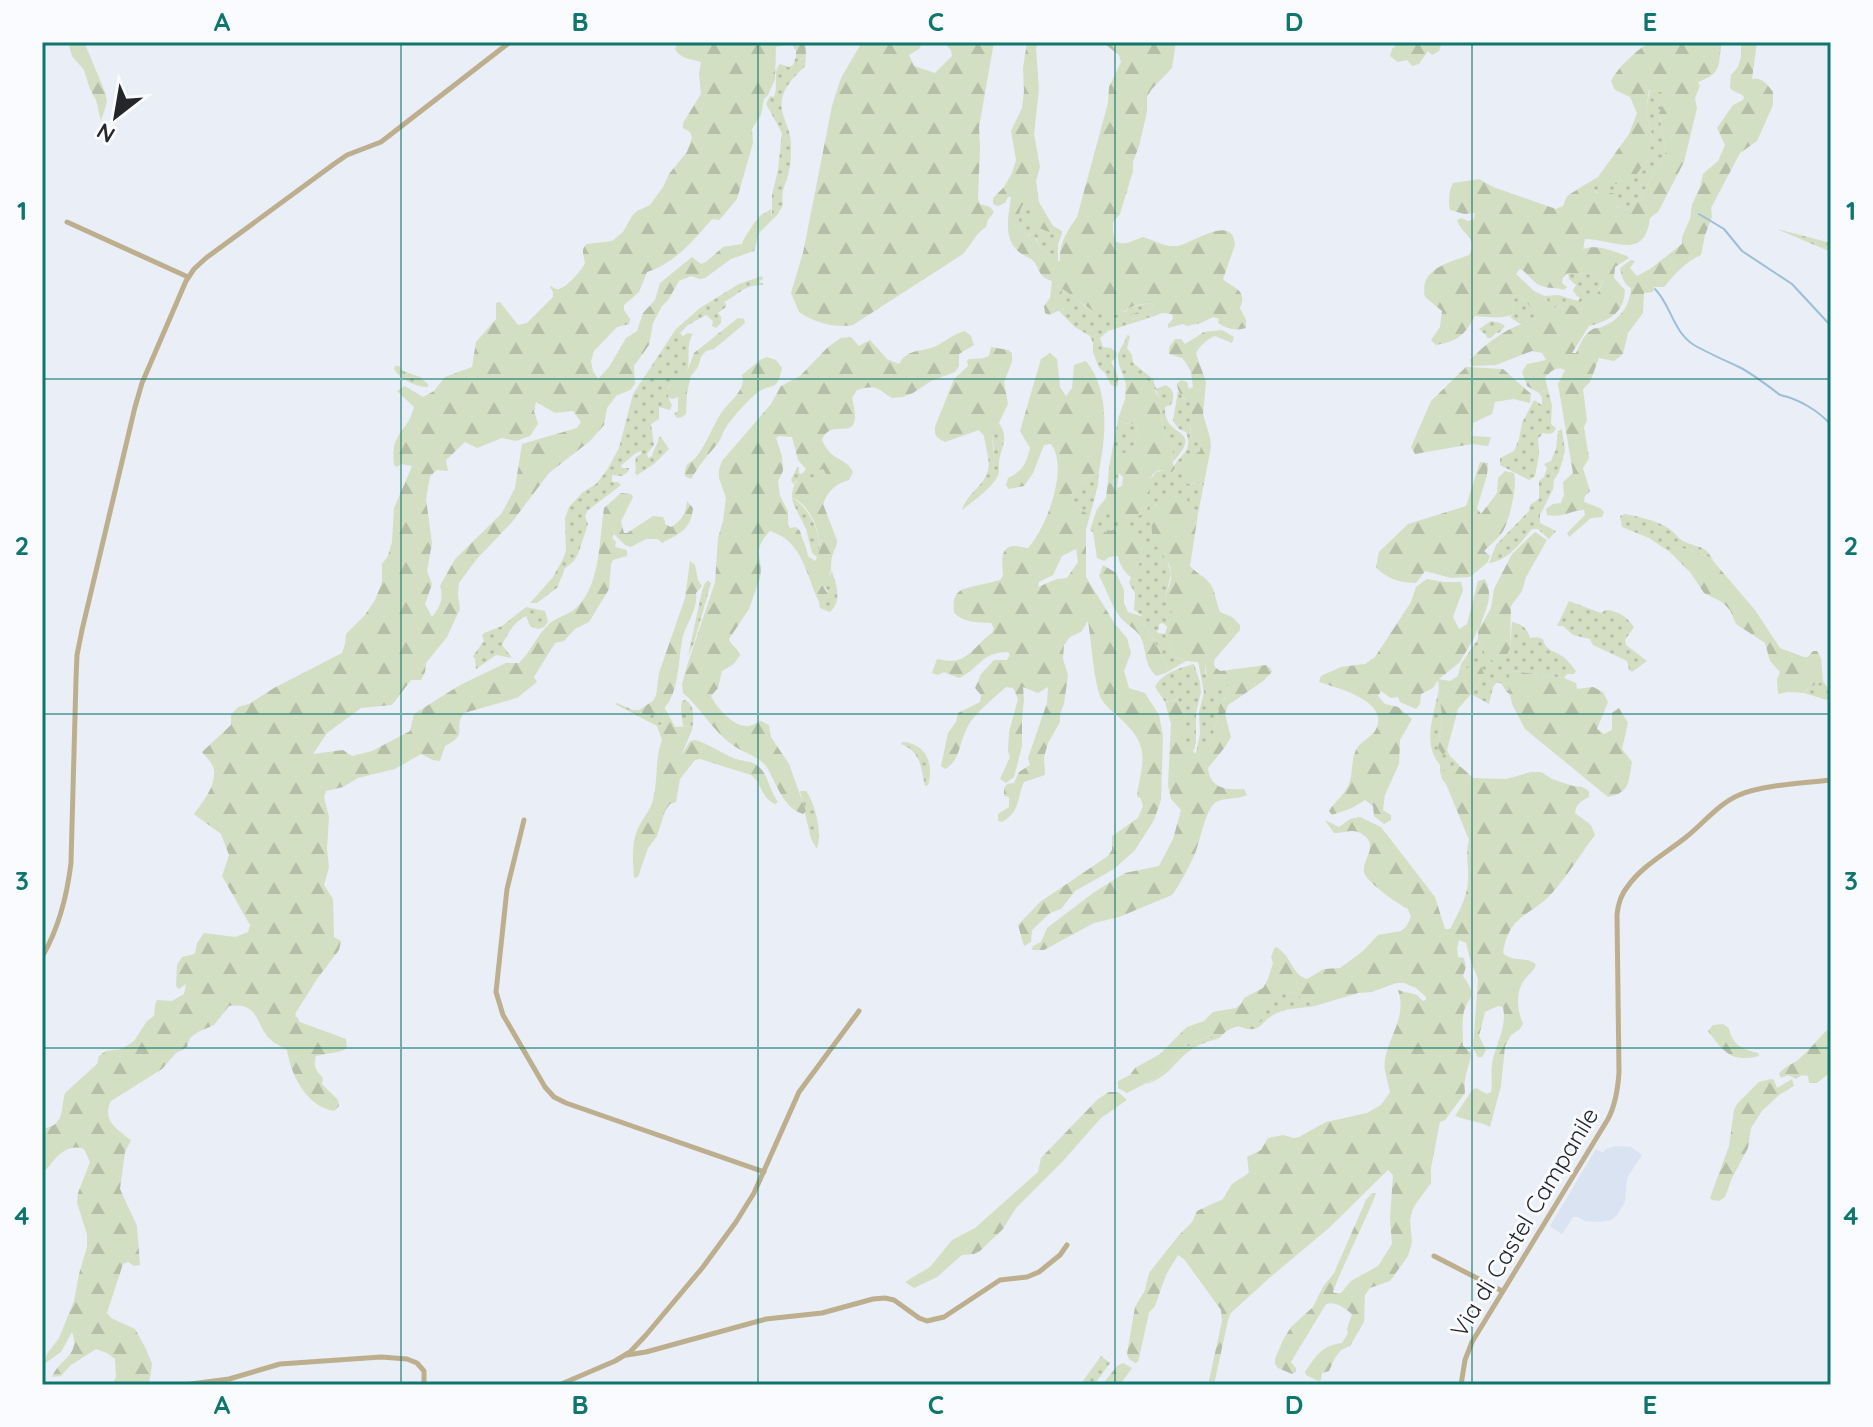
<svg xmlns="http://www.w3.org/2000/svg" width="1873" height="1427" font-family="Quicksand,sans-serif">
  <defs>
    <pattern id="green-dots" width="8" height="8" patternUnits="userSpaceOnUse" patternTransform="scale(2)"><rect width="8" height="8" fill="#d3dfc2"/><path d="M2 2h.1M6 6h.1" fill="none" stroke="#b5bfa7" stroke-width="1.8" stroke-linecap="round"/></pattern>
    <pattern id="forest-firs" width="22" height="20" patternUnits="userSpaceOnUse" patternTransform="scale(2)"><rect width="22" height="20" fill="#d3dfc2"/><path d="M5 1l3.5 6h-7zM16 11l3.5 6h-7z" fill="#b5bfa7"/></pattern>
  </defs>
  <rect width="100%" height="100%" fill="#e9eef7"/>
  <path fill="#dae3f2" d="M 1617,1146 L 1631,1147 L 1642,1155 L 1627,1178 L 1625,1202 L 1617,1215 L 1611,1220 L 1599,1222 L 1585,1221 L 1578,1217 L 1573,1217 L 1562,1234 L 1550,1226 L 1596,1149 L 1603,1153 L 1606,1149 Z"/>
  <g fill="url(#green-dots)">
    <path d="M 806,54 L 805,66 C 797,74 787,83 783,95 C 777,112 791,127 791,144 C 791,154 791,166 788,175 C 784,189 781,191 783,205 L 778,214 L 772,220 L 772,195 L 778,170 L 782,133 L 766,104 L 770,96 L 774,97 C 779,85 772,72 780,64 L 789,67 L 793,65 L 796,57 L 801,60 Z"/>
    <path d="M 1650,90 L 1669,93 L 1659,113 L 1666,152 L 1641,196 L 1626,210 C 1610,206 1599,189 1583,186 L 1598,177 L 1597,184 L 1618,184 L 1653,140 L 1646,110 Z"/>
    <path d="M 1025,203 C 1033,206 1032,212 1033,220 L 1043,229 L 1058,236 L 1062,234 L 1058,244 L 1058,261 L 1040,247 L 1036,238 L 1030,234 L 1027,236 L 1020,230 C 1018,221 1017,208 1025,203 Z"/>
    <path d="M 1777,229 L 1831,243 L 1831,252 Z"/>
    <path d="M 1568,273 L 1599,274 L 1603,280 L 1595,299 L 1586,308 L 1578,309 L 1558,306 L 1540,317 L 1520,324 L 1510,317 L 1514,314 L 1513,296 L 1520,295 L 1533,310 L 1548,302 L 1545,296 L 1558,295 L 1578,301 L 1580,298 L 1576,295 L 1573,290 L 1576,285 L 1569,279 Z"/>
    <path d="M 762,276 L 763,279 L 758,282 L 763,283 L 763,285 C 743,285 740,294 724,302 L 726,304 L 726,307 L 718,313 L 721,317 L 721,323 L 716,328 L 712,326 L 713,321 L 706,315 L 688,325 L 680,333 L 683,336 L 688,333 L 693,334 C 685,346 691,359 687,372 C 674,383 661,385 672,405 L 670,410 L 659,407 L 659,419 L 651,424 L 654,445 L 647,454 L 648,458 L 652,456 C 653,449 658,445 659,437 L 661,437 L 669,449 L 654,464 L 637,475 L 635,473 L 636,467 L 635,464 L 636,457 L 641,454 L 641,451 C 633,453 629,460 621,465 L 622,468 L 629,468 L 628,472 L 622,476 L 612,475 L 612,482 L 618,482 L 621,485 L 587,511 L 585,517 L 588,524 L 578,554 L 574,561 L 564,569 C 564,575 559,580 558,587 L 537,603 L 530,603 L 553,577 L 563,559 L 566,551 L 565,519 L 569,507 L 583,492 L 596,484 L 607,470 L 619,448 L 633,394 L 676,329 L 700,308 L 739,284 Z"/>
    <path d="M 1063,289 L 1086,307 L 1125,312 L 1131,307 L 1150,303 L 1154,305 L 1153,308 L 1133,314 L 1130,317 L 1133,319 L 1146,315 L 1152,317 L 1108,331 L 1100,338 L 1103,347 L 1111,348 L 1117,353 L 1116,358 L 1111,362 C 1115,370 1121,378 1117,387 L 1111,385 L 1105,373 L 1099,368 L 1093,352 L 1093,343 L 1090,336 L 1075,327 L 1058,310 L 1064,309 L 1060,292 Z"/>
    <path d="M 1491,321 L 1500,323 L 1505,326 L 1499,333 L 1496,333 L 1491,338 L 1487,338 L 1486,335 L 1479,329 Z"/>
    <path d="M 1127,335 L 1130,336 L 1127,348 L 1132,355 L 1133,363 L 1153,379 L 1156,389 L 1166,385 C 1174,390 1175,396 1171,405 L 1165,407 C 1163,440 1207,426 1172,463 L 1171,460 L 1173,449 L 1162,424 L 1160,408 L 1161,400 L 1156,390 L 1131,377 L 1126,384 C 1124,375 1117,364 1118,355 C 1120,348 1125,343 1127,335 Z"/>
    <path d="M 395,366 L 399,366 L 403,371 L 420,377 L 428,384 L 428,387 C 416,387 401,380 394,369 Z"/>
    <path d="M 1548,390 L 1552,405 L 1551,424 L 1556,428 L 1554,432 L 1549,434 L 1543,433 L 1538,439 L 1539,455 L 1535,476 L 1529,480 L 1500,465 L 1500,458 L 1514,451 L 1519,439 L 1522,423 L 1534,400 L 1542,405 L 1542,398 L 1539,393 Z"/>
    <path d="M 1178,391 L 1184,399 L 1190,401 C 1194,414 1187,429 1193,441 L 1201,442 L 1200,451 L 1188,484 L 1204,483 L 1198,514 L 1183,496 L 1155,504 L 1156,545 L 1166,557 L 1171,574 L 1165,599 L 1172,611 L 1168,627 L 1163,623 L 1159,624 L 1159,630 L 1156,631 L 1158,633 L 1165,634 L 1174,656 L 1186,661 L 1166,673 L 1168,666 L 1146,626 L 1128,612 L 1144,617 L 1134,610 L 1135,593 L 1129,583 L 1131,577 L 1137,580 L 1136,567 L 1145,557 L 1137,532 L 1106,534 L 1101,529 L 1093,532 L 1090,530 L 1097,509 L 1103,517 L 1108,510 L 1148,507 L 1149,481 L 1156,472 L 1175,468 L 1174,466 C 1182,452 1193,452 1186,432 L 1179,429 L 1173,421 Z"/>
    <path d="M 1118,419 L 1122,423 L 1135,424 L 1139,434 L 1131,451 L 1116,456 L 1119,473 L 1117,488 L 1108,481 C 1109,460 1115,440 1118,419 Z"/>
    <path d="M 999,423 C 1009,437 1002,446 999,461 C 998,469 1001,472 996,479 C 988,491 973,501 962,510 C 969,488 993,484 988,457 L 992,458 L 994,449 L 992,437 Z"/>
    <path d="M 1562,429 L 1565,451 L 1559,472 L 1554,480 L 1553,489 L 1540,515 L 1540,523 L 1556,531 L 1549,539 L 1538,529 L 1532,529 C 1519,544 1509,560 1489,563 L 1496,545 L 1529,511 L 1530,505 L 1539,499 L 1539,481 L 1544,477 L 1547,468 L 1544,464 L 1551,461 L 1556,449 L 1558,431 Z"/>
    <path d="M 797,467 L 799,467 L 799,473 L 802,474 L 806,469 L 823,469 L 826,474 L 818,479 L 796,481 L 794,485 L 791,480 Z"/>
    <path d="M 1099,471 L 1098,485 L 1089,519 L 1088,514 C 1055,496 1079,483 1099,471 Z"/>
    <path d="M 792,497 C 810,510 824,534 818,558 L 812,553 L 806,529 L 793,503 Z"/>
    <path d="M 1625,514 C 1640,517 1655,520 1668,528 C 1674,532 1678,538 1683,541 C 1699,549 1706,544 1714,562 L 1709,557 L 1679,547 L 1670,552 L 1649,538 L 1622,527 L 1620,516 Z"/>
    <path d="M 832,571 C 836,585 843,600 830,612 L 820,608 L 819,602 L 824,604 L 828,591 L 821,583 L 827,580 Z"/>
    <path d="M 708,581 L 711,583 L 694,643 L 688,656 L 702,591 L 705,583 Z"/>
    <path d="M 1569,601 L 1601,613 L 1606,610 C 1619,611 1627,617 1634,627 L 1625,640 L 1626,645 L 1647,661 L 1632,672 L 1629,670 L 1627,661 L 1593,645 L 1590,639 L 1573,635 L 1563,626 L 1557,626 Z"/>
    <path d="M 526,607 L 545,611 L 548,622 L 544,627 L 538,629 L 530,626 L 526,616 C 512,624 509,632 502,645 L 512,658 L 496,655 L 476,669 L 475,659 L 473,656 L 484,641 L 482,636 L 484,633 L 502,626 Z"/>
    <path d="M 1512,622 C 1522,624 1527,628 1530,638 L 1537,637 L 1543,639 C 1546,651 1553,650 1562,656 C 1568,660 1572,666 1576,671 L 1574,674 L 1567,674 L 1564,678 L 1513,671 L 1510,695 L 1506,691 L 1501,683 L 1496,683 L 1493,687 L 1489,704 L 1471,694 L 1484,674 L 1458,676 L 1461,664 L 1478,639 L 1488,659 L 1510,648 Z"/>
    <path d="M 1198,661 L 1205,663 L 1205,673 L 1212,688 L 1227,684 L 1229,686 L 1229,692 L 1220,704 L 1213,738 L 1200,756 L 1196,753 L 1200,734 L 1199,712 L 1204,693 Z"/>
    <path d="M 1194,664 L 1200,682 L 1201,692 L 1196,713 L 1196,743 L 1193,752 L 1186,749 L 1186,719 L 1177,699 L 1165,702 L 1155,687 C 1162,673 1180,668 1194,664 Z"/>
    <path d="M 1823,681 L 1831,693 L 1831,698 L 1827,700 L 1804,693 L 1808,688 Z"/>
    <path d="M 1439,688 L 1442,716 L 1438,748 L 1443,754 L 1447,750 L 1450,756 L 1461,767 L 1455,771 L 1440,771 L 1440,765 C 1421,743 1435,713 1439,688 Z"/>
    <path d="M 685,700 C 695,704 694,720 692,730 L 689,726 L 683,726 C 682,718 680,709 682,701 Z"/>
    <path d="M 617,703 L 633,710 L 639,710 L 641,714 L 658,713 L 664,707 L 668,714 L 664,715 L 662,724 L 657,726 L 615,704 Z"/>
    <path d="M 903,742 C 927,744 934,765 928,785 L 925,786 C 921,767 921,752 901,744 Z"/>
    <path d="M 800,791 L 806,791 C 816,805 822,833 817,849 L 811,839 Z"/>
    <path d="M 1292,992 L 1315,1006 C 1303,1008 1288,1008 1277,1013 C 1259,1021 1262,1036 1238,1026 L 1254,1025 L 1261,1019 L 1267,1004 L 1281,994 Z"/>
    <path d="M 1210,1036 L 1218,1039 C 1207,1041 1197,1045 1188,1052 C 1171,1066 1168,1077 1146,1084 L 1158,1077 L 1179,1056 L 1186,1045 Z"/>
    <path d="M 1101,1356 L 1110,1363 L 1094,1385 L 1080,1385 Z"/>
  </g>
  <g fill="url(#forest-firs)" fill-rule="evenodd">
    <path d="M 68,42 L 86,42 L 85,44 L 105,92 L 107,102 L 101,121 L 96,100 L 90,89 L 84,70 L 72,56 Z"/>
    <path d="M 678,42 L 805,42 L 806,54 L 800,60 L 796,57 L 796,51 L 792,44 L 776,47 L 775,79 L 768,95 L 764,99 L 761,115 L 752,129 L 753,143 L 737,199 L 722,217 L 719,220 L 712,219 C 693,241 675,263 647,272 L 639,292 L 624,305 L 624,310 L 630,319 L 629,324 L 617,327 L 594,351 L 591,361 L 593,371 L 598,379 L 609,367 L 626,338 L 637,331 L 643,313 L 655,300 L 660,283 L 692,257 L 701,264 L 706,262 L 723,247 L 742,244 C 743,239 756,220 760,216 C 763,213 768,212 771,209 L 772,220 L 759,233 L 754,251 L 731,259 L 705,278 L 700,279 L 691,276 L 679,281 L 668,300 L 662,306 L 653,323 L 649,345 L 634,366 L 635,384 L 630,390 L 616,396 L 607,408 L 604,425 L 590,441 L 549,473 L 512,522 L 476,560 L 459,583 L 458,595 L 460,609 L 447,637 L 426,663 L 425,672 L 421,680 L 411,680 L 392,705 L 361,708 L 327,733 L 313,754 L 343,750 L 352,756 L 372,751 L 410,731 L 414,714 L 460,685 L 506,663 L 519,663 C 531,652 537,635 549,624 C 557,617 568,615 576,608 C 601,585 599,540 604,508 L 621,493 L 631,494 L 633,497 L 621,521 L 624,533 L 627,533 L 653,516 L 663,517 L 665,521 L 665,524 L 671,527 C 682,520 686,514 687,501 L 693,508 C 691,530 680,533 662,543 L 658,539 L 646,539 L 631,547 L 625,545 L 614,534 L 612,538 L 616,542 L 615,547 L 627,550 L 627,556 L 613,560 L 611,564 L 609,589 L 589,622 L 575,629 L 564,641 L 555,643 L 534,677 L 537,682 L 517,698 L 464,713 C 452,729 470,734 445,746 L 440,761 L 433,760 L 421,754 L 395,769 L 358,778 L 343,787 L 326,791 L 324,797 L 329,817 L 327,849 L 329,867 L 324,885 L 333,899 L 334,937 L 341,941 L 339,950 L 317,979 L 295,1014 L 300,1022 L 346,1039 L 347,1048 L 342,1051 L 316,1056 C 313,1067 316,1071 323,1078 L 322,1084 L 338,1100 L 339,1106 L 334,1111 C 306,1106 291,1075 287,1050 C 282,1046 275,1044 271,1040 C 255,1026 261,1002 229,1006 L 214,1025 L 198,1032 L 190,1038 L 187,1047 L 176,1053 L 162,1069 L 111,1101 C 101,1120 118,1130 131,1140 L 125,1152 L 120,1189 L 137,1226 L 140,1265 L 134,1266 L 128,1262 L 123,1264 L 107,1313 L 111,1318 L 135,1329 L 146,1349 L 152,1364 L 149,1385 L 112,1385 L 116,1377 L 115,1359 L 107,1353 L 96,1349 L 71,1365 L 61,1376 L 52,1377 C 59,1359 81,1356 72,1332 L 61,1352 L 44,1364 L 47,1354 L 59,1338 L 74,1301 L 79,1274 L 87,1247 L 87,1234 L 77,1203 L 78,1193 L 90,1162 L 84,1149 C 64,1142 54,1161 42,1175 L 42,1129 C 66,1125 60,1110 65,1093 L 97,1064 L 99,1056 L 106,1051 L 122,1049 L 134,1041 L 147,1021 L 154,1016 L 155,1005 L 157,1000 L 172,1001 L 184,994 L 186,984 L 179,989 L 176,986 L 177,965 L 182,957 L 195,954 L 197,943 L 204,933 L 235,937 L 248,932 L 250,925 L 222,876 L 229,855 L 221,834 L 194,814 C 203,802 216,786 214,770 C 213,763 206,757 202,752 L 231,725 L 231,715 L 238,707 L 249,704 L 274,688 L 342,653 L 345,644 L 346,634 L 365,615 L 375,600 L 382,582 L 382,564 L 388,556 L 392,542 L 394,508 L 412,466 L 401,464 L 397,467 L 394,465 C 390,430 408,433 414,407 L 397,391 L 405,386 L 423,397 L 434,391 L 445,377 L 472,367 L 476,342 L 496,319 L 496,303 L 500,302 L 518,325 L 527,323 L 553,297 L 553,292 L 550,287 L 551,286 C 553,287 555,289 557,289 C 565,290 582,270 585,263 C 584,256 580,249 587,244 L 612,241 L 623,232 L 632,216 L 637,211 L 650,205 L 663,187 L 669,174 L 687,152 L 692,137 L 690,132 L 683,128 L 683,123 L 701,94 L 699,74 L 701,62 C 692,59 680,59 675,49 ZM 536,402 L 555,413 L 573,411 L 581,422 L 577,428 L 522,444 L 515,488 L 502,513 L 455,559 L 440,586 C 444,599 440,607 432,617 L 425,604 L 432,584 L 427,571 L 432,543 L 426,499 L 430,476 L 437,470 L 448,471 L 446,460 L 465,442 L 477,448 L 502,438 L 516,441 L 530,436 L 538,424 L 534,411 Z"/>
    <path d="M 862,42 L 923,42 L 919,49 L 909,55 L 914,66 L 935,73 L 952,56 L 951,50 L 943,42 L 994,42 L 979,127 L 980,147 L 978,199 L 980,204 L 990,207 L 994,212 L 988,220 L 986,227 C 976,233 971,245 963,254 L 853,325 C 833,328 816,323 799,312 L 791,293 L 803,253 L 832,106 L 841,78 Z"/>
    <path d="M 1027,42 L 1038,42 L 1036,48 L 1039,89 L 1034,134 L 1040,167 L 1036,181 L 1039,202 L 1053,226 L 1062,231 L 1062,234 L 1058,236 C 1050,231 1037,230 1033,221 C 1029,211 1036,210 1025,203 C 1018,208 1018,222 1020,230 L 1027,236 L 1033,234 L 1040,247 L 1058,261 L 1060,261 C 1059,242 1067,232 1077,217 L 1108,103 L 1109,87 L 1121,62 L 1119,55 L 1106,45 L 1106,42 L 1176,42 L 1172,68 L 1151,90 L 1147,97 L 1147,112 L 1139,146 L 1133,162 L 1133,171 L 1120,214 L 1113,222 L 1113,232 L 1115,241 C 1124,247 1133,240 1143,237 C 1153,240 1164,247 1175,246 C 1190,246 1233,211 1235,245 L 1223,279 C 1233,289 1248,289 1240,308 L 1246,320 L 1246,328 C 1236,331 1227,329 1218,323 L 1219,319 L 1213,317 L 1201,323 L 1187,326 L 1183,324 L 1168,328 L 1168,324 L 1173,319 L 1172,314 L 1162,313 L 1152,317 L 1146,315 L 1133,319 L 1130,317 L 1132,314 L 1153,308 L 1154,305 L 1150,303 C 1144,304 1136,305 1131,307 C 1127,309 1124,313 1120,314 C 1100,320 1078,301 1063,289 L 1060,292 L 1066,299 L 1068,305 C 1063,310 1055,312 1049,315 L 1045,313 L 1044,306 L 1050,298 L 1052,281 C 1040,277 1041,273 1035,263 C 1031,257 1025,257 1019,252 C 1002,238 1009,214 1011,197 L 1008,197 L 1005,203 L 998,206 L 993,204 L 993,198 L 1004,187 L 1012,173 L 1016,160 L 1011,131 L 1022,108 L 1024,91 L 1023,68 Z"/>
    <path d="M 1399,42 L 1442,42 L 1439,51 L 1432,55 L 1428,51 L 1419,64 L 1412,66 L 1407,60 L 1398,62 L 1390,56 L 1392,49 Z"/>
    <path d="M 1650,42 L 1722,42 C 1717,66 1724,72 1698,82 L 1700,86 L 1695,98 L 1697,108 L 1684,162 L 1658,212 L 1650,218 C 1645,262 1613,239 1585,239 L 1583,249 C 1598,244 1612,251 1627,256 L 1629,258 L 1615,267 L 1614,278 L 1625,290 C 1624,313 1609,321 1589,326 L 1572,353 L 1576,353 C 1580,345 1583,336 1590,331 C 1597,326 1593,330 1602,327 C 1619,320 1630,307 1631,288 C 1623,284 1622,276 1620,268 L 1631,260 L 1635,261 L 1630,268 L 1637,276 L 1650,269 L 1682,244 L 1682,237 L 1690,219 L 1692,205 L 1700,187 L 1703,174 L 1718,161 L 1725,145 L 1717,128 L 1733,105 L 1743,100 L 1744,97 C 1741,93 1735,93 1730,88 L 1731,75 L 1738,67 L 1741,57 L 1741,42 L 1757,42 L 1752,79 C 1762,77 1767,84 1773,92 L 1773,105 L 1757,141 L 1740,153 L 1711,208 L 1712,217 L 1705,235 L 1701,255 C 1685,262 1676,273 1664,287 L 1654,287 L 1653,292 L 1644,293 L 1643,313 L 1628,333 L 1623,354 L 1614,361 L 1599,358 L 1590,382 L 1583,389 L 1587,420 L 1584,427 L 1589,458 L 1583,468 L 1590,491 L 1585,496 L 1584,502 L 1600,508 L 1604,512 L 1602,517 L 1591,518 L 1569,537 L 1567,533 L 1585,515 L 1584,510 C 1568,511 1563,518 1547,515 L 1546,509 L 1553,504 L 1561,503 L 1564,495 L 1563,482 L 1573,473 L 1558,384 L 1565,370 C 1556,366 1551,371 1545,378 L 1548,390 L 1539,393 L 1527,386 L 1522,372 L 1527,364 L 1546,360 L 1542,353 L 1532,351 L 1496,365 L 1473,366 L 1470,360 C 1484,345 1501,332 1521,324 C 1527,321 1533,320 1539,317 C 1552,311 1564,298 1578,309 L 1586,308 L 1595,299 L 1603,281 L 1599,274 L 1568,273 L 1563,278 L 1562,283 L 1567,287 L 1564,290 C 1556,287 1549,289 1542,286 C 1532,283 1529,273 1520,269 L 1516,274 L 1534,291 L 1545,296 L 1548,302 L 1543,310 L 1533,310 L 1520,295 L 1513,296 L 1514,314 C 1505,319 1486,317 1475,316 C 1464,336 1458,341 1436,345 L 1431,340 L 1440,327 L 1442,311 L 1425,297 C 1419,268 1449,263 1469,255 C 1479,237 1462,236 1457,220 L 1462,218 L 1468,221 L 1474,219 L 1475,213 L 1464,214 L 1450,210 C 1448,200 1449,191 1453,183 L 1479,179 L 1493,187 L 1556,209 L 1563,206 L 1567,196 L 1583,186 L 1590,187 L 1597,193 L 1613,193 L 1617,198 L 1617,207 L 1626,210 L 1641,196 L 1666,152 L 1659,113 L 1668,93 L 1649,90 L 1646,110 L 1653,140 L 1647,160 L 1633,179 L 1618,184 L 1596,184 L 1598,177 L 1629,134 L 1637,113 L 1630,97 L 1615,90 L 1611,81 C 1618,67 1637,50 1650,42 Z"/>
    <path d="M 738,318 L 744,319 L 745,323 L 714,349 L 706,351 L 701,357 L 698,367 L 691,376 L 687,392 L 686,414 L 682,417 L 677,418 L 674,414 L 678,411 L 678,397 L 672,399 L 668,397 L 668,390 L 673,381 L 687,372 L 694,353 Z"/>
    <path d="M 1222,330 L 1234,337 L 1232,343 L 1215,336 C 1207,339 1199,346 1196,354 L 1206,382 L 1203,414 L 1210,438 L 1211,447 L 1204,483 L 1188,484 L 1183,479 L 1183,463 L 1200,451 L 1201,442 L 1193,441 C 1187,428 1194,414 1190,402 C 1182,398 1178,393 1177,384 L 1181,380 L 1187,382 L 1189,389 L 1193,387 L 1191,372 L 1186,363 L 1182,358 L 1169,354 L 1169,347 L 1175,339 L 1181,339 L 1185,344 L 1204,332 Z"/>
    <path d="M 965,331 L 971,336 L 974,345 L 959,354 L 959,366 L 955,372 L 931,381 L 913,393 L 903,397 L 892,398 C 876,388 877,384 857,390 L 852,398 C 865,450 831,414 822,440 C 831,462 846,457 853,472 L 849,480 C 835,484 828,491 823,504 L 837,540 C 837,548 833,551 832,557 C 830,568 833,569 827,581 L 821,583 L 830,597 L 824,604 L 819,602 C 806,575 803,541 770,531 C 750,552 764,557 760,578 L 749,609 L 729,639 C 731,646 738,648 740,655 L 734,664 L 722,671 L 718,688 L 711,696 C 717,708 733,727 748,726 C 752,726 758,722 761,721 L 769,725 L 771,737 L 789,764 L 806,811 L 803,814 C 782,807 777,783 766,766 C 758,756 744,753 734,746 C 713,732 702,709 683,693 L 682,684 L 687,666 L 715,582 L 718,538 L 723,521 L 726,498 L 719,478 L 719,470 L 722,461 L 771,404 L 781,386 L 800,376 L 828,347 L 841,338 L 851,337 L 859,346 L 870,340 L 887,359 L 899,364 C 907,349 920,352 934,347 C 945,342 953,334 965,331 ZM 779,436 L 792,437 L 798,460 L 806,469 L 823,469 L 826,474 L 818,479 C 803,473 792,480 792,497 C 796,499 800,502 803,505 C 815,517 826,546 815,561 L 808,556 C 807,547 802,540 800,531 L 796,527 L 790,528 L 788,524 L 788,511 L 780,496 L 779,489 L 778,481 L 783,471 L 782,456 L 776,438 Z"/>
    <path d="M 991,347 L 1008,350 L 1012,353 L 1012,362 L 1004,382 L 1008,404 L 992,437 L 994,456 L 992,459 L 988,457 L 984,436 L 979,430 L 945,442 C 937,438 934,436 935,427 L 954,379 L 968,366 L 967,360 C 977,357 978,361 989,356 Z"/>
    <path d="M 1050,353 L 1057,359 L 1060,387 L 1066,396 L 1072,388 L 1074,365 L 1086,361 C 1110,390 1106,436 1099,471 C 1079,483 1055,496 1088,514 L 1089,519 L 1086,530 L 1086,577 L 1115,624 L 1127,638 L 1131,653 L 1124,671 L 1129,688 L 1145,693 L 1159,715 L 1163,736 L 1161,800 L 1154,820 L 1135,850 L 1114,869 L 1075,891 L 1061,909 L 1050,913 L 1032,930 L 1031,942 L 1024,946 L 1018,925 L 1040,902 L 1108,856 L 1112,850 L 1112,836 L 1138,818 L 1143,806 L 1141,799 L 1137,796 C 1142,762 1151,749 1124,722 C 1117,715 1107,708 1102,700 C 1094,687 1091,638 1088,621 L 1081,632 L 1070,637 L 1064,645 L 1063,659 L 1068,675 L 1064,704 L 1060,714 L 1060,722 L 1048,743 L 1044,757 L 1045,775 L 1024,782 C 1016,800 1021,811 1002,822 L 998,821 L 998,814 L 1009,807 L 1009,797 L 1004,796 L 1004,789 L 1007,784 L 1014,783 L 1019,772 L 1030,765 L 1028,758 L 1047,703 L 1048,687 L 1038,693 L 1023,687 L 1024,699 L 1022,719 L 1022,746 L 1014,777 L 1006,783 L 1000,779 L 1010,757 L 1008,752 L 1009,732 L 1018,699 L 1013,688 L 1006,687 C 993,699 973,714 966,730 C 959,744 960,761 945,769 L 941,766 L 948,733 L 956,722 L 958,713 L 980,702 L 981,695 L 975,688 L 981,674 L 994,660 L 1007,660 L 1010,655 L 1008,652 C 980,652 980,669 959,678 L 944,672 L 938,675 L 932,673 L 937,659 C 943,660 952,662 958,660 C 971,656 981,640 992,633 L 994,628 L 991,623 C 977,622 965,623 954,613 C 953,602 953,594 963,589 L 1000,580 L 1003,576 C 1003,566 998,547 1014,546 C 1019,546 1024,548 1028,548 C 1047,527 1069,468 1051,444 L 1044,445 L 1033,473 L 1024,486 L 1009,489 L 1006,485 L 1008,478 C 1023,471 1026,464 1030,448 L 1020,431 L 1041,359 ZM 1076,549 L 1078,562 L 1067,578 L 1057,579 L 1038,587 L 1039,582 L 1053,575 L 1062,556 Z"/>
    <path d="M 767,357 L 776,360 L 782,368 C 776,394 773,381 757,393 C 750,398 732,418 727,426 C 723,431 722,438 718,443 C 708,455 699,465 691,479 L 685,476 C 684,463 690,464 697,456 C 707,443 713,425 722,412 C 728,403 742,393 743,381 C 743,379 742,377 742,375 L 760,360 Z"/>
    <path d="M 1466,367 L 1503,369 L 1531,394 L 1530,403 L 1513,399 L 1495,402 L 1492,414 L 1473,423 L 1471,436 L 1491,437 L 1488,446 L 1472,444 L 1415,454 L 1411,447 L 1431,401 Z"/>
    <path d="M 1131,376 L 1140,381 L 1148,380 L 1161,400 L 1164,402 L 1164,405 L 1160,408 L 1162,424 L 1173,449 L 1171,460 L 1175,468 L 1172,472 C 1137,461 1157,503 1144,513 C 1136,519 1121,519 1111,519 L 1108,510 L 1103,518 L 1097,509 L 1106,498 L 1108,481 L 1117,488 L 1122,486 L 1123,477 L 1119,473 L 1114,477 L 1110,473 L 1116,456 L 1131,451 L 1139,434 L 1135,424 L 1122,423 L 1118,419 L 1125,399 L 1126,384 Z"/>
    <path d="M 1480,462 L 1488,463 L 1487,475 L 1477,508 L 1481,514 L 1497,493 L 1498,478 L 1505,471 L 1514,473 C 1518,485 1509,521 1503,531 C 1498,539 1490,545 1484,551 L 1490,556 L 1487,563 L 1470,577 L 1451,578 L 1425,571 L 1416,583 C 1400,583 1387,579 1376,567 L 1379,552 L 1408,524 L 1466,506 Z"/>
    <path d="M 1172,494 L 1184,496 L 1198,514 L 1190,566 C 1196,573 1206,577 1211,585 C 1216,593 1216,603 1220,612 L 1232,617 L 1240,625 L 1240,630 L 1215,659 C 1213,665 1214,668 1221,671 L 1266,665 L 1271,669 L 1272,672 L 1262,682 L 1228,705 L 1225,714 L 1231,737 L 1225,747 L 1208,768 C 1210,789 1227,790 1244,789 L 1247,795 C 1238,800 1225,797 1216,802 C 1205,809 1200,843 1194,856 C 1190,865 1178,888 1172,895 L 1119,917 L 1094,923 L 1044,950 L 1032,950 L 1033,946 L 1041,942 L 1047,928 L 1093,893 L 1125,873 L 1159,866 L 1173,839 L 1181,810 L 1171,799 L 1168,785 L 1171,724 L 1165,702 L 1177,699 L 1186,719 L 1186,749 L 1200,755 L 1213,738 L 1220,704 L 1229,692 L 1229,686 L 1227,684 L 1212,689 L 1207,684 L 1205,663 L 1186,661 L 1174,656 L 1165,634 L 1172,611 L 1165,599 C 1167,591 1172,581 1171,574 C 1171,562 1162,555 1156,546 C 1148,532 1152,510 1159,497 Z"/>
    <path d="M 1126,526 L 1137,532 C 1140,541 1145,548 1145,557 L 1136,567 L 1137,571 L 1145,572 L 1146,576 C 1133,587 1120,568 1118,556 L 1109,557 L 1104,561 L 1097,558 L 1093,532 L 1101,528 L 1106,533 L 1109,531 Z"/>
    <path d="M 1535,532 L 1547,540 L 1526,577 L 1522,591 L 1511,606 L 1510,648 L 1503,664 L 1488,659 L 1478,639 L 1478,629 L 1473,640 L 1459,663 L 1439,679 L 1450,681 L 1458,676 L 1472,664 L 1480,664 L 1484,674 L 1471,694 L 1458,709 L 1447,750 L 1443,755 L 1438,748 L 1442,716 L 1438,680 L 1433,688 L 1421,694 L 1420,704 L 1416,709 L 1400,702 L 1398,697 L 1391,698 L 1381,691 L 1378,696 L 1385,704 L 1398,707 L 1412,719 L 1400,740 L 1399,764 L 1385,795 L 1383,810 L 1391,815 L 1391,820 L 1384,824 L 1374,816 L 1373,806 L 1365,800 L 1352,808 L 1332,815 L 1329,811 C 1335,801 1347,793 1350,781 C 1353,771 1351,760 1356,750 C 1361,740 1374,737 1377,727 C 1387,700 1337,688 1319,682 L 1321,676 L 1341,667 L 1365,664 L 1375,657 L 1411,602 L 1416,587 L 1427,579 L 1444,582 L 1461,582 L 1463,590 L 1453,617 L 1459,629 L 1467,624 L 1478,581 L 1485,579 C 1495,599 1484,610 1480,628 L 1491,608 L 1494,589 L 1512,554 Z"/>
    <path d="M 1679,547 L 1709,557 L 1714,562 L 1755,610 L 1780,648 L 1804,657 L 1808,657 L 1813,651 L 1817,651 L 1821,658 L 1823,681 L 1808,688 L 1804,693 L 1788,692 L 1778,694 L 1777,680 L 1780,672 L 1770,661 L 1765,643 L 1736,624 L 1730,610 L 1722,602 L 1704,593 L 1690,572 L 1670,552 Z"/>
    <path d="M 690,561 L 695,565 L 698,580 L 702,586 L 696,593 C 698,611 685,624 682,641 C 678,662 679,706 655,714 C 647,717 643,716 639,710 L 653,701 L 656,696 L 659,673 L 685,598 Z"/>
    <path d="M 1103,565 L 1116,573 L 1124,590 L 1124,603 L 1128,612 L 1146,626 L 1168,666 L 1166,673 L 1156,676 C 1144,663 1147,655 1142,640 C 1138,629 1126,625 1120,617 C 1111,605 1106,588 1099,576 Z"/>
    <path d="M 1513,671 L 1564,678 L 1576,683 L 1577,689 L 1593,687 L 1603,692 L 1608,702 L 1597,729 L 1604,734 L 1612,730 L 1612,713 L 1619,708 L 1628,723 L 1622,749 L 1632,762 C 1628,782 1631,792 1608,797 L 1525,729 L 1512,704 L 1508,684 L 1509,676 Z"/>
    <path d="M 668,714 L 675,727 L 689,726 L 692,730 L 681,756 L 690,741 L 695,740 C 710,744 722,754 736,759 C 745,762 754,761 760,768 C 768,775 770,792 778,802 L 775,804 C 760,797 763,784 751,775 L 700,759 L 695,760 L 680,779 L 676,802 L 670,804 L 665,811 L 657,836 L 648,848 L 638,877 L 634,878 C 633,861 631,844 638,828 C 644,816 652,809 654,795 C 658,776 655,758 662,740 L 657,726 L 662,724 L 664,715 Z"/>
    <path d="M 1458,767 L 1461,767 L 1473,778 L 1506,779 L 1531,772 L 1541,772 L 1552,779 L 1573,786 L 1582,787 L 1589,791 L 1589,797 C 1581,801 1576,804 1575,813 L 1591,825 L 1595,835 C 1581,853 1569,874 1553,892 C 1531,917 1509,913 1503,953 C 1513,963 1526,956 1536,964 C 1534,971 1530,973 1525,979 C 1515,992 1517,1010 1523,1024 L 1520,1029 L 1511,1035 L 1505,1046 L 1501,1086 L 1490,1127 C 1483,1122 1465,1120 1455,1116 L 1472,1090 L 1476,1088 L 1487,1094 L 1491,1092 C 1493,1081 1490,1070 1493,1059 C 1497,1042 1507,1026 1503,1007 L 1498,1006 L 1485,1012 L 1479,1036 L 1486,1050 L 1482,1057 L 1478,1057 L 1473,1048 L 1478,979 L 1470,959 L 1466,943 L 1459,940 L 1457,949 L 1458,957 L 1464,958 L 1466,967 L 1463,976 C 1481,1001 1465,995 1463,1018 C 1462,1027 1463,1037 1463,1046 L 1471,1052 C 1470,1069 1463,1073 1465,1093 L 1445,1120 L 1440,1122 L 1431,1168 L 1431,1183 L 1415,1205 L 1412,1211 L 1410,1220 L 1412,1242 L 1408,1256 L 1390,1281 L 1370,1288 L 1365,1295 L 1364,1322 L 1350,1346 L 1341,1350 L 1335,1358 L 1329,1371 L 1322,1373 L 1321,1380 L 1318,1381 L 1306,1375 L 1305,1372 C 1315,1357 1322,1345 1342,1343 L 1348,1333 L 1347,1329 L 1352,1314 C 1344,1308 1336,1301 1326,1304 L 1291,1362 L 1296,1368 L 1296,1372 L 1292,1374 L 1278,1368 L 1275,1364 L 1275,1359 L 1283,1340 L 1291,1327 L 1313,1307 L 1323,1287 L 1334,1273 L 1366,1200 L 1372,1193 L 1376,1193 C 1374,1201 1369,1209 1366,1217 C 1355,1242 1343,1266 1333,1291 L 1334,1293 L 1341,1293 L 1351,1281 L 1378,1266 L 1392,1244 L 1390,1218 L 1393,1175 L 1388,1170 L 1329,1228 L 1267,1280 L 1231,1313 L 1228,1320 L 1214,1385 L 1208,1385 L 1222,1321 L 1221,1310 L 1184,1259 L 1178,1255 L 1166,1275 L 1155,1306 L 1149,1313 L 1138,1362 L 1135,1363 L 1129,1359 L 1127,1354 L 1135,1307 L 1145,1290 L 1149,1273 L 1179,1235 L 1192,1222 L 1197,1211 L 1223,1199 L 1232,1184 L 1249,1173 L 1247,1157 L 1261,1150 L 1268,1138 L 1283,1135 L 1294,1138 L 1299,1137 L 1326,1122 L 1367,1113 L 1381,1105 L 1390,1092 C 1388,1081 1383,1070 1385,1059 C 1390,1034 1407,1016 1398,990 L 1417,995 L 1423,1001 L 1426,1000 L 1426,997 L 1416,988 L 1404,983 L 1396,983 L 1372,992 L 1358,993 L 1315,1006 L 1292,992 C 1260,998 1269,1019 1254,1025 C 1250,1027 1245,1026 1240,1026 C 1229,1028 1226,1031 1218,1039 L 1210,1036 L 1186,1045 L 1179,1056 L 1158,1077 L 1127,1093 L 1118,1088 L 1118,1081 L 1130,1075 L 1135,1068 L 1160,1054 L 1187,1027 L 1204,1021 L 1213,1012 L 1236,1008 L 1241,1004 L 1244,998 L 1263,988 L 1268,979 L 1273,963 L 1271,957 L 1274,949 L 1276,947 C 1292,956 1291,974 1307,979 L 1324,969 L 1340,968 L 1362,952 L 1378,935 L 1401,931 L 1406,927 L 1411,917 L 1408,909 C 1399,905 1365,881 1364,872 C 1362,859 1378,848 1365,836 C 1363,834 1357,831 1353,831 C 1347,831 1341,833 1334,833 L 1325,820 L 1339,827 L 1350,819 L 1360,817 L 1381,827 L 1435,897 L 1445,929 L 1450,929 C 1458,914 1468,896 1468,879 C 1469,866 1465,853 1469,840 L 1446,784 L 1442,779 L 1440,771 L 1455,771 Z"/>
    <path d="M 1723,1024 C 1732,1031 1727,1025 1731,1035 C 1736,1048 1747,1050 1758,1053 L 1759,1056 C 1731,1063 1724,1052 1708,1031 L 1713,1025 Z"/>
    <path d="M 1831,1026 L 1831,1072 L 1817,1083 L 1809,1083 L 1808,1076 L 1802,1075 L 1796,1079 L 1788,1075 L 1781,1078 L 1779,1074 C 1784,1066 1792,1065 1799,1059 C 1811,1049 1820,1036 1831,1026 Z"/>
    <path d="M 1771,1079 L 1774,1080 L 1777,1088 L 1792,1079 L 1794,1086 L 1779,1095 L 1762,1111 L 1751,1128 L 1748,1148 L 1732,1178 L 1725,1197 L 1719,1201 L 1712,1200 L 1710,1198 L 1729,1146 L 1734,1110 L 1737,1104 L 1759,1082 Z"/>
    <path d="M 1109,1092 L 1118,1092 L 1127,1100 L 1101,1118 L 1063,1161 L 1016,1208 L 1003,1229 L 980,1251 L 974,1254 L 962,1255 L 937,1277 L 914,1288 L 905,1282 L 930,1267 L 952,1240 L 975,1228 L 1038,1172 L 1041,1158 L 1098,1099 Z"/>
    <path d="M 1123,1363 L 1132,1368 L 1120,1385 L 1102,1385 L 1117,1366 Z"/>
  </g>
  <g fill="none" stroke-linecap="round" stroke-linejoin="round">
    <g stroke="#9ebed5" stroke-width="2">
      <path d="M 1699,214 L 1724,229 L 1742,251 L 1792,284 L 1831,326"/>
      <path d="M 1655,289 C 1671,305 1673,332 1694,345 C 1708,353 1724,360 1739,367 C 1753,374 1767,385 1780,395 C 1799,399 1819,411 1831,425"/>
    </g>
    <g stroke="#bdaf8d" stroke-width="5">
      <path d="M 67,222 L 188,277"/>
      <path d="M 524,820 L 507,889 L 496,992 L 503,1015 L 545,1087 L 554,1097 L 566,1103 L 764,1172"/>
      <path d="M 42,957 C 59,928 67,896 71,863 L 76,679 L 77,655 L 82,630 L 135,407 L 142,383 L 186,281 L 194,269 L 206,258 L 334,164 L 347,155 L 381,142 L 510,42"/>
      <path d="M 1434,1256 L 1502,1291"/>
      <path d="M 627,1355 L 646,1352 L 766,1319 L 822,1313 L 873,1299 L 885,1298 L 894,1300 L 919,1318 L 927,1321 L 944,1317 L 1000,1280 L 1027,1277 L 1039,1272 L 1060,1255 L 1067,1245"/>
      <path d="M 183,1385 L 229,1379 L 280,1364 L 381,1357 L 407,1359 L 417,1363 L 424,1371 L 424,1385"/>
      <path d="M 559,1385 L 615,1361 L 630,1352 L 646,1335 L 703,1267 L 736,1222 L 754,1193 L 799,1092 L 859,1011"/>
      <path d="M 1461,1385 L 1465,1360 L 1472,1342 L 1608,1119 C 1616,1104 1618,1088 1619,1072 L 1617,915 C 1618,904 1621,894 1628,886 C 1642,866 1666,853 1685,838 C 1703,824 1718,804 1739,795 C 1762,785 1804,783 1831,780"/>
    </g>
  </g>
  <path fill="none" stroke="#0f766e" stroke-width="2" stroke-opacity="0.55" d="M 401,42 L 401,1385M 758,42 L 758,1385M 1115,42 L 1115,1385M 1472,42 L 1472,1385M 42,379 L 1831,379M 42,714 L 1831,714M 42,1048 L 1831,1048"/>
  <g text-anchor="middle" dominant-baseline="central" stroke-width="6" stroke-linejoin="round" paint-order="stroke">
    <g font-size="24" fill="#242629" stroke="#f9fbff">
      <text transform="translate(1524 1222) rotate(-59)">Via di Castel Campanile</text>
    </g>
  </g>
  <rect width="1873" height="1427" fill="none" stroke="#f9fbff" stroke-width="88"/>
  <g transform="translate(116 116) rotate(211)" stroke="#f9fbff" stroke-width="6" paint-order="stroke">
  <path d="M0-6L14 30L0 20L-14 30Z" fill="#242629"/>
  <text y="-12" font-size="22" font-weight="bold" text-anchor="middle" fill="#242629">N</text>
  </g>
  <rect x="44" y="44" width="1785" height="1339" fill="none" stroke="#0f766e" stroke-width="3"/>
  <g font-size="26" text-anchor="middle" font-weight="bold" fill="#0f766e">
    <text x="222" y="31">A</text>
    <text x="580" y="31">B</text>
    <text x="936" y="31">C</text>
    <text x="1294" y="31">D</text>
    <text x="1650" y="31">E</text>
    <text x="22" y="220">1</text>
    <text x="1851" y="220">1</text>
    <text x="22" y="555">2</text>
    <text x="1851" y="555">2</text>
    <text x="22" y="890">3</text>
    <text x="1851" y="890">3</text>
    <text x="22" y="1225">4</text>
    <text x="1851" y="1225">4</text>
    <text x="222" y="1414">A</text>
    <text x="580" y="1414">B</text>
    <text x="936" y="1414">C</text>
    <text x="1294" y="1414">D</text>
    <text x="1650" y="1414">E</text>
  </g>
</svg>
